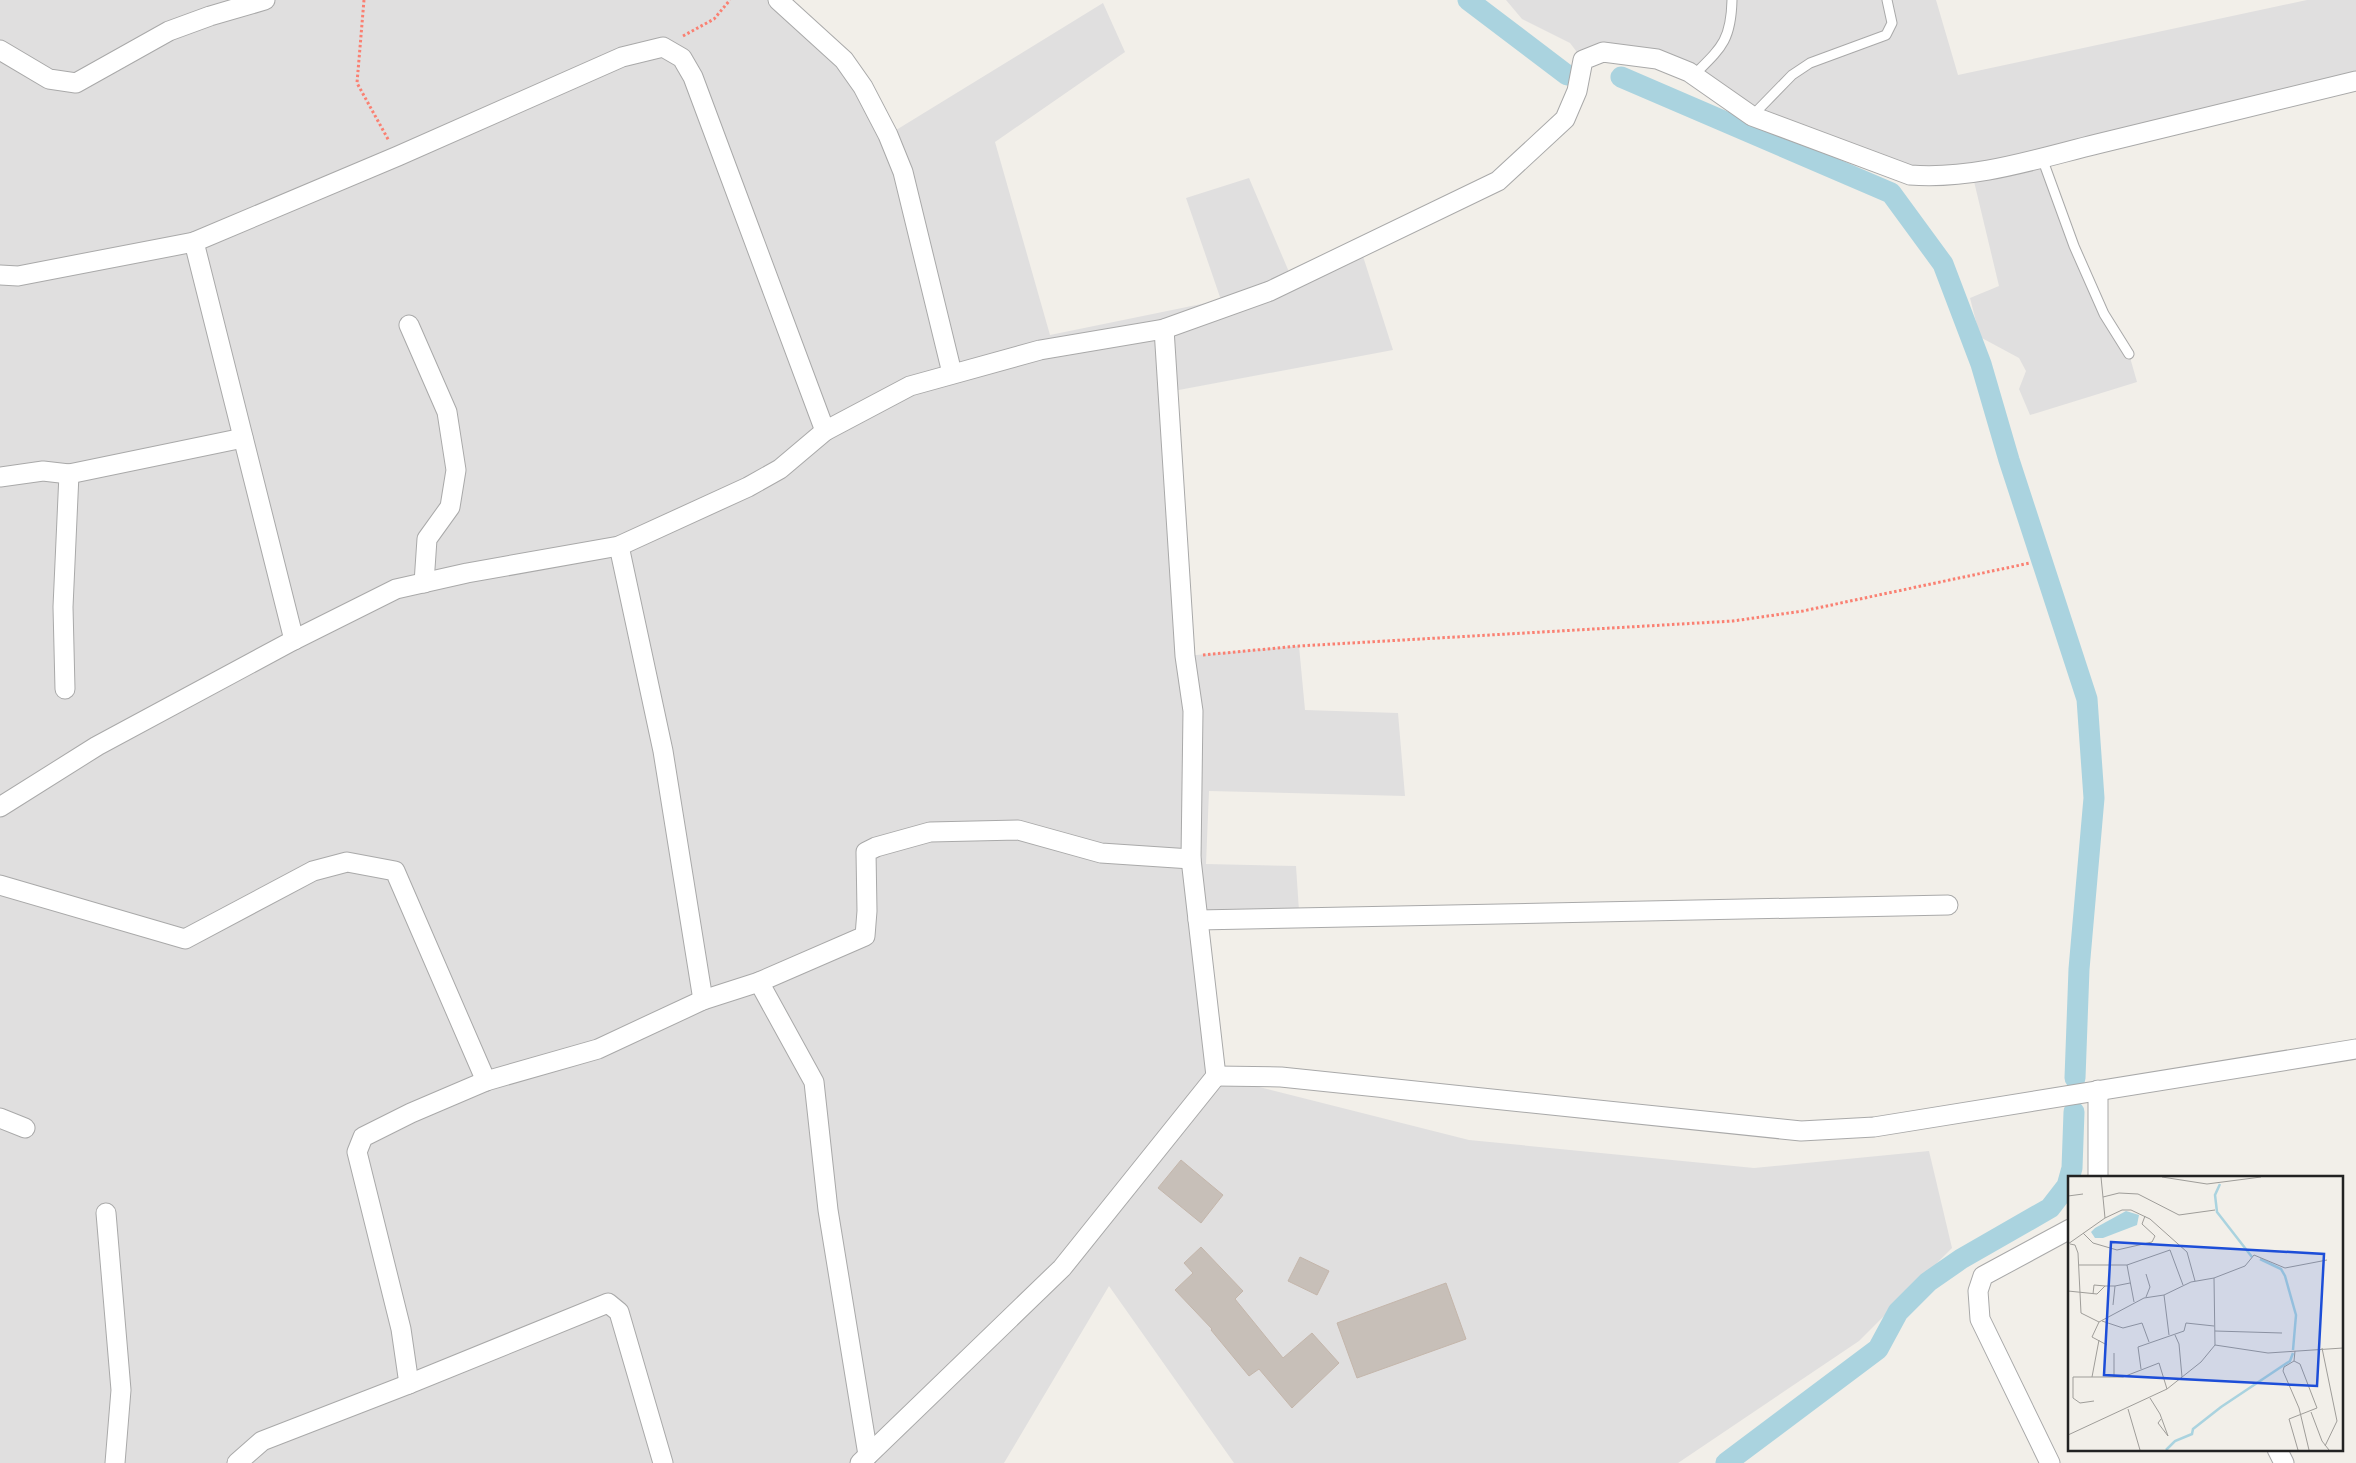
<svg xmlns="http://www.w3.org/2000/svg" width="2356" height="1463" font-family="Mulish,sans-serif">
  <rect width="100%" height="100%" fill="#f2efe9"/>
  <g fill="#e0dfdf">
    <path d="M 0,0 L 778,0 L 813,30 L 888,135 L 1103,3 L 1125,52 L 995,142 L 1050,335 L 1221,300 L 1186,198 L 1249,178 L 1292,279 L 1360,247 L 1393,350 L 1168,392 L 1185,656 L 1299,646 L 1305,710 L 1398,713 L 1405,796 L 1209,791 L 1206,864 L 1296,866 L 1299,911 L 1198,920 L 1216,1076 L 1469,1140 L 1754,1168 L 1929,1151 L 1952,1248 L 1859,1341 L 1678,1463 L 1234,1463 L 1109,1286 L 1004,1463 L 0,1463 Z"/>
    <path d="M 1506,0 L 1936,0 L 1958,75 L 2307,0 L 2356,0 L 2356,81 L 2042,158 L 2074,247 L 2129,354 L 2137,382 L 2030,415 L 2019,389 L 2026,371 L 2019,358 L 1980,337 L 1970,298 L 1999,286 L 1972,173 L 1938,178 L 1752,116 L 1657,59 L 1583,60 L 1570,43 L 1522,19 Z"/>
  </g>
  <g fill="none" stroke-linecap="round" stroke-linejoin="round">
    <g stroke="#aad3df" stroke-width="21">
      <path d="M 1468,0 L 1567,75"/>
      <path d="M 1621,77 L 1891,193 L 1943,264 L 1981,364 L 2009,460 L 2087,699 L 2094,798 L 2079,969 L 2075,1078"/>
      <path d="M 1726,1463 L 1878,1349 L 1898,1312 L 1928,1282 L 1961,1259 L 2050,1208 L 2067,1186 L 2072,1168 L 2074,1112"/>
    </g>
  </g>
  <g fill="#c7bfb8" stroke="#c4b6ab">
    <path d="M 1181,1160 L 1223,1195 L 1201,1223 L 1158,1188 Z"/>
    <path d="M 1201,1247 L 1243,1291 L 1235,1299 L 1283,1358 L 1312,1333 L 1339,1363 L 1292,1408 L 1259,1369 L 1249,1376 L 1211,1330 L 1212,1329 L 1175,1290 L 1193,1273 L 1184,1263 Z"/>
    <path d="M 1300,1257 L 1329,1271 L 1317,1295 L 1288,1281 Z"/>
    <path d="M 1446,1283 L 1466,1339 L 1357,1378 L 1337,1323 Z"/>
  </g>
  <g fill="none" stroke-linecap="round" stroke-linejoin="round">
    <defs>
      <g id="service">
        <path d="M 1694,75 C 1721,48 1731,41 1732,0"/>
        <path d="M 1752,116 L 1792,75 L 1810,63 L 1886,35 L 1892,23 L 1887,0"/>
        <path d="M 2042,158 L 2074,246 L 2104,314 L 2129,354"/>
      </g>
      <g id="minor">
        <path d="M 778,0 L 844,60 L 863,87 L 888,135 L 903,172 L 952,373"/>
        <path d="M 0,50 L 49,79 L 76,83 L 169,31 L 210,16 L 265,0"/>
        <path d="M 194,242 L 294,640"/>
        <path d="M 0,275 L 18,276 L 194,242 L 398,156 L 622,57 L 663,47 L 682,58 L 693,77 L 825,431"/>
        <path d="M 409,325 L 447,412 L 456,470 L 450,507 L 427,539 L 424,583"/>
        <path d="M 69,474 L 243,438"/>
        <path d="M 0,477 L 43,471 L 69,474 L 63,607 L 65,689"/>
        <path d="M 619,546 L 663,751 L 703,1000"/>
        <path d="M 0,807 L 97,746 L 294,640 L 396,589 L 467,573 L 619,546 L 748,487 L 780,469 L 825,431 L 910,386 L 1040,350 L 1164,329 L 1270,291 L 1498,181 L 1565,119 L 1577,91 L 1583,60 L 1603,52 L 1657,59 L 1689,72 L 1752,116 L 1910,175 C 1973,180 2036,159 2097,144 C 2183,123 2270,102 2356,81"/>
        <path d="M 0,885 L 185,939 L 313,871 L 347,862 L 395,871 L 486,1081"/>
        <path d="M 1198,920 L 1948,905"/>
        <path d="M 759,982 L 814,1082 L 828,1210 L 868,1455"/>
        <path d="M 1216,1076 L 1281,1077 L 1801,1131 L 1874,1127 L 2356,1049"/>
        <path d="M 0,1118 L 25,1128"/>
        <path d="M 2098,1177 L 2098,1090"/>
        <path d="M 106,1213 L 121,1390 L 115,1463"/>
        <path d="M 409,1384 L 401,1329 L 357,1152 L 363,1137 L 411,1113 L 486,1081 L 598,1049 L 703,1000 L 759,982 L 865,936 L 867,911 L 866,852 L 876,847 L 930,832 L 1018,830 L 1101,853 L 1191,859"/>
        <path d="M 2277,1449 L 2284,1463"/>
        <path d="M 237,1463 L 262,1441 L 409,1384 L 608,1303 L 619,1312 L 663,1463"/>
        <path d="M 860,1463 L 1062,1268 L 1216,1076 L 1191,859 L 1193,711 L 1185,656 L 1164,329"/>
        <path d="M 2050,1463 L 1980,1319 L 1978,1291 L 1983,1276 L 2070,1229"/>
      </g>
    </defs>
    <use href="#service" stroke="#a9a9a9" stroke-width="11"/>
    <use href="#minor" stroke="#a9a9a9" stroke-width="21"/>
    <g stroke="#fa8072" stroke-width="3" stroke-dasharray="2.5 2.5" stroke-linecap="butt">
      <path d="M 364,0 L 357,83 L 389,141"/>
      <path d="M 683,36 L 714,19 L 730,0"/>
      <path d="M 1203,655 L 1299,646 L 1733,621 L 1803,611 L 2030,563"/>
    </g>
    <use href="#service" stroke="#fff" stroke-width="9"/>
    <use href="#minor" stroke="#fff" stroke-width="19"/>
  </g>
  <g transform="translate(2068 1176)">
    <rect width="275" height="275" fill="#f2efe9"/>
    <path d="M 58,35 L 71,39 L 69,49 L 35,62 L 27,62 L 23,56 L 27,52 Z" fill="#aad3df"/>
    <path fill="none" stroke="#aad3df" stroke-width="2.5" d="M 152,8 L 147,19 L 149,36 L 184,81M 192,83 L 213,93 L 217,100 L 228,139 L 225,174M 98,274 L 107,265 L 124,258 L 125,253 L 153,231 L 222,185 L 225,177"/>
    <path fill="none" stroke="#9f9d99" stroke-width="1" d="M 33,1 L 37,42M 94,1 L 139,8 L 193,1M 0,20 L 15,18M 35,21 L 51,17 L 70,18 L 111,39 L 147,34M 15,57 L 25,67 L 49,74 L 84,66 L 87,60 L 74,48 L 77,40M 0,68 L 37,42 L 54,34 L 63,34 L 82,43 L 119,76 L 127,105M 2,68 L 7,69 L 10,77 L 13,137 L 31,146 L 76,122 L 96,119 L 123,106 L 146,102 L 177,90 L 186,79 L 217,92 L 259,84M 11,89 L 59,89 L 102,74 L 115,109M 59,89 L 66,126M 78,98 L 82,111 L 78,121M 47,110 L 62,107M 0,115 L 29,118 L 37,110 L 47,110 L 45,129M 25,118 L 26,109 L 37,110M 96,119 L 101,159M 34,145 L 55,152 L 74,147 L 81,166M 31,146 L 24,161 L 39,169M 147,155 L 214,157M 107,159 L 111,168 L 114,201M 147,169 L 200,177 L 275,172M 254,172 L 269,245 L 257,270M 227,175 L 226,185 L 216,191 L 215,195 L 231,232 L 241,274M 226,185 L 232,188 L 249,232 L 221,243 L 230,274M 73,193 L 70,171 L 116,155 L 118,147 L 146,150M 24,201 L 31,164M 46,201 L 46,177M 82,222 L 92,238 L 100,260 L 90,247 L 93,243M 26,225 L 12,227 L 5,222 L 5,201 L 55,201 L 91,187 L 99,213M 60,233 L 72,274M 243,236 L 254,265 L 261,274M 0,259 L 99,213 L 133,186 L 147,169 L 146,102"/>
    <path fill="#1d4ed8" fill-opacity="0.15" stroke="#1d4ed8" stroke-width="2.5" d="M 43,66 L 256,78 L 249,210 L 36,199 Z"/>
    <rect width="275" height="275" fill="none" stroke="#222" stroke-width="2.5"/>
  </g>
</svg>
